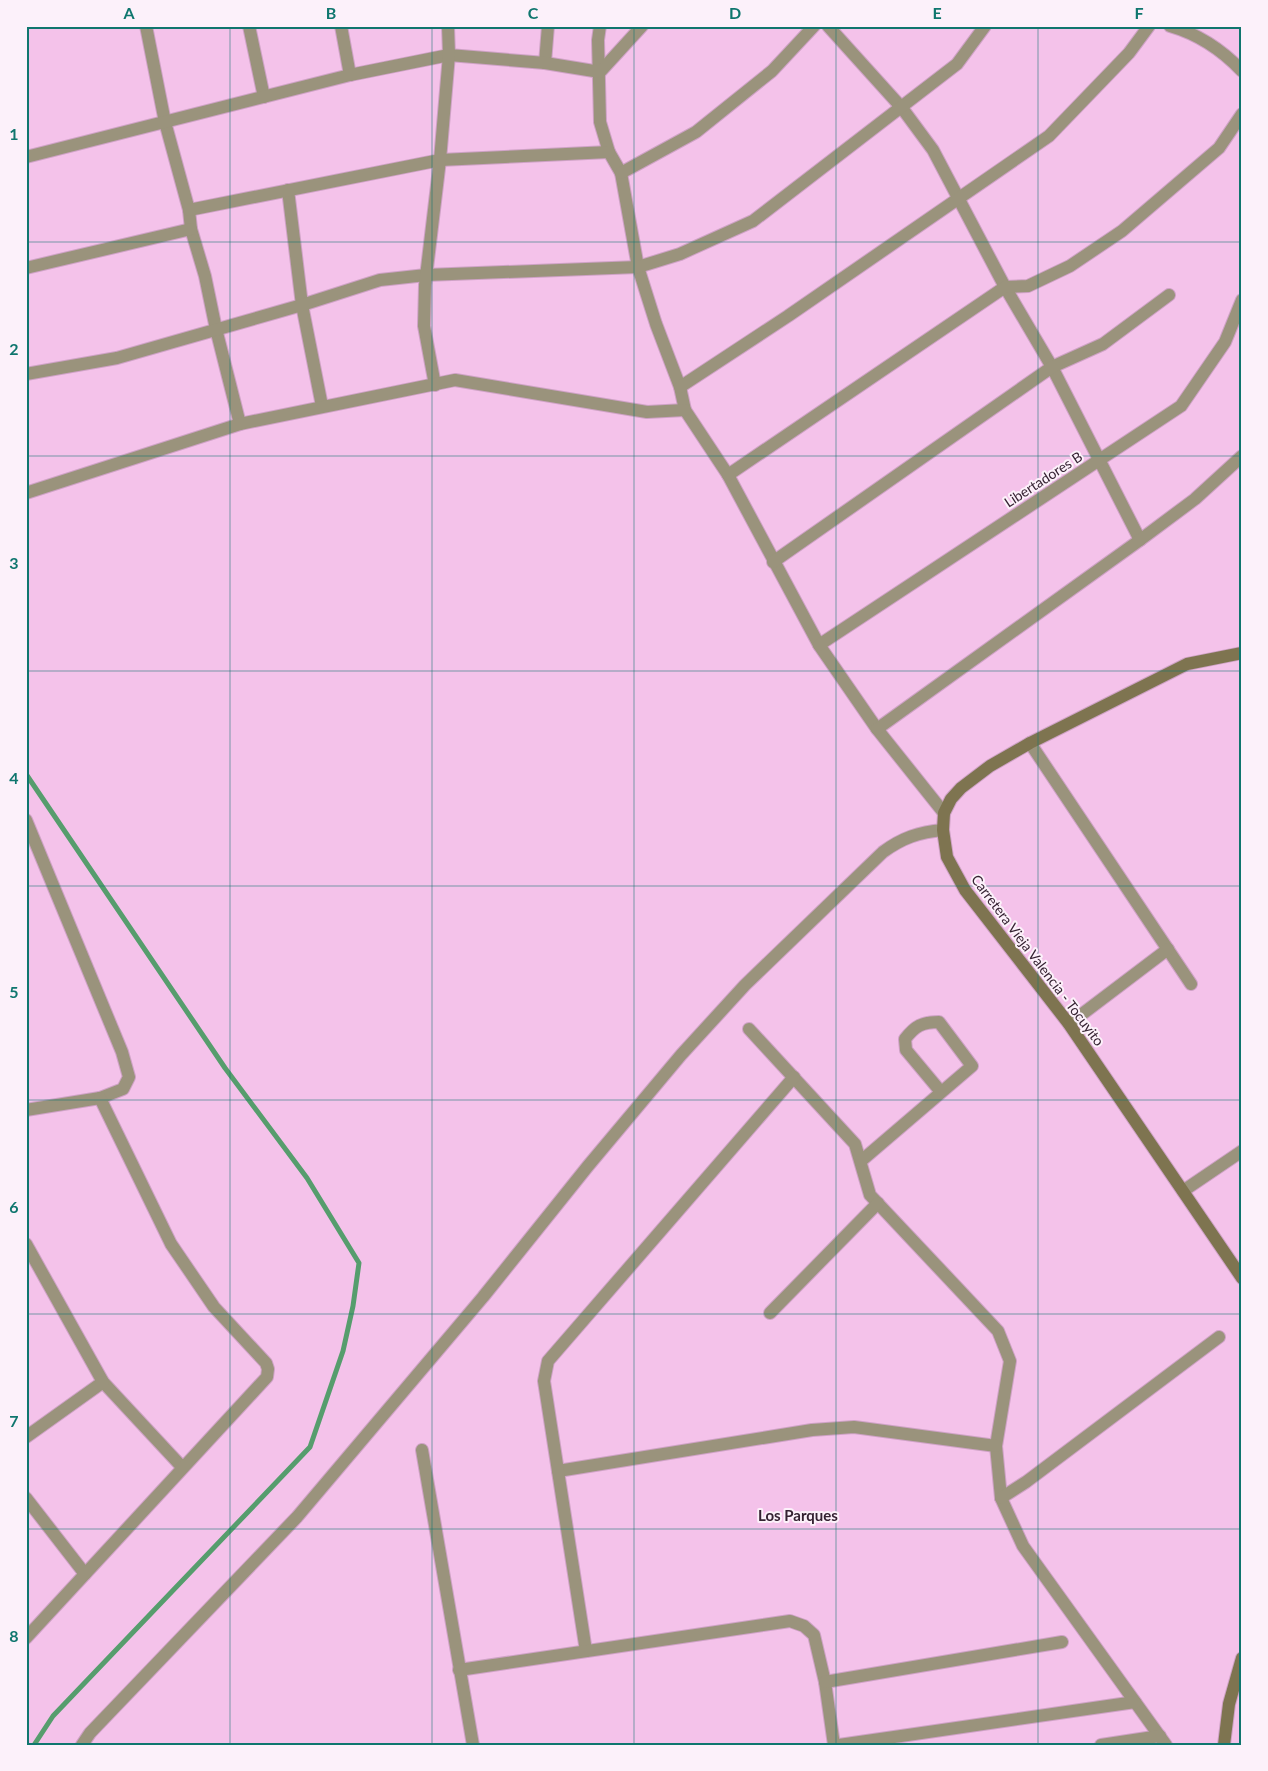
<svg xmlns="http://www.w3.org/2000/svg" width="1268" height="1771" font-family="Lato,sans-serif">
  <rect width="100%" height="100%" fill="#f4c2ea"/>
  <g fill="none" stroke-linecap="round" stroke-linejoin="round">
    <path stroke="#569d6d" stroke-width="5" d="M 26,774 L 225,1068 L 307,1178 L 359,1263 L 353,1306 L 343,1351 L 310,1447 L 53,1716 L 34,1745"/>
    <defs>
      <g id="street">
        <path d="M 146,26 L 165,122 L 189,210 L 191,229 L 205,276 L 216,329 L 240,424"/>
        <path d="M 249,26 L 264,97"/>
        <path d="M 341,26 L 350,75"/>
        <path d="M 600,26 L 598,40 L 600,122 L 609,152 L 621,173 L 638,267 L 656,324 L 680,387 L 685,410 L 728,475 L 819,645 L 877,729 L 944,813"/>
        <path d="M 828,26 L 902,108 L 933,150 L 1005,287 L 1052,367 L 1140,540"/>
        <path d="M 1170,26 C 1198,34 1222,50 1242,71"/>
        <path d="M 545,63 L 548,26"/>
        <path d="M 26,157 L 350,75 L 449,55 L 545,63 L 600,72 L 642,26"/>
        <path d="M 621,173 L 696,132 L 772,71 L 814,26"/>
        <path d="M 288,190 L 302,305 L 322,406"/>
        <path d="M 189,210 L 440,160 L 609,152"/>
        <path d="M 26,268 L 191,229"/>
        <path d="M 26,374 L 117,358 L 302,305 L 380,280 L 426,275 L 638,267 L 680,254 L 753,221 L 957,64 L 985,26"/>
        <path d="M 435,385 L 424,326 L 425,285 L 440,160 L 449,55 L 448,26"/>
        <path d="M 680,387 L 788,316 L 1049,136 L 1129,53 L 1149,26"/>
        <path d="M 728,475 L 1005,287 L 1028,286 L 1070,266 L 1122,231 L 1219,148 L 1242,114"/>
        <path d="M 26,493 L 240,424 L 455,380 L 647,412 L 685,410"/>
        <path d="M 773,562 L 1052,367 L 1103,344 L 1169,295"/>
        <path d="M 819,645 L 1181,406 L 1225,342 L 1242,300"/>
        <path d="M 877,729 L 1140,540 L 1195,499 L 1242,456"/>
        <path d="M 1030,743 L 1191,984"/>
        <path d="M 26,820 L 122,1052 L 129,1077 L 123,1089 L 100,1098 L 26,1110"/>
        <path d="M 1069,1024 L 1168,949"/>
        <path d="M 749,1029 L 855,1144 L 870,1195 L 998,1331 L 1010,1361 L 996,1446 L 1001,1498 L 1023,1546 L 1166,1745"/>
        <path d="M 861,1161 L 972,1066 L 939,1022 C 922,1022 915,1026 905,1039 L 906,1050 L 941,1092"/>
        <path d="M 1183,1191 L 1242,1151"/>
        <path d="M 26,1244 L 103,1382 L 182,1467"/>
        <path d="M 770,1313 L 878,1203"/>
        <path d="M 26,1437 L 103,1382"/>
        <path d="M 422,1450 L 473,1745"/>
        <path d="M 558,1471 L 812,1430 L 854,1427 L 996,1446"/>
        <path d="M 26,1498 L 85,1574"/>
        <path d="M 1001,1498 L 1026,1482 L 1219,1337"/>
        <path d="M 26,1638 L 267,1377 L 268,1369 L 266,1363 L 214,1307 L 171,1244 L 100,1098"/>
        <path d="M 586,1651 L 544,1381 L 548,1361 L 794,1077"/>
        <path d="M 459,1670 L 790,1621 L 804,1626 L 814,1635 L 825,1682 L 834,1745"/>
        <path d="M 825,1682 L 1062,1642"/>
        <path d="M 82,1745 L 90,1733 L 297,1517 L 483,1297 L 588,1166 L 681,1055 L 745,985 L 883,852 C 902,838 919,832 943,830"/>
        <path d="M 839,1745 L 1135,1702"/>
        <path d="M 1101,1745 L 1160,1736"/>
      </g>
      <g id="secondary">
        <path d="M 1242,653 L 1187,664 L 1030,743 L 990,766 L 961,788 L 951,799 L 944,813 L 943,830 L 947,857 L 965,890 L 1069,1024 L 1242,1278"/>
        <path d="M 1224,1745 L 1229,1704 L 1242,1658"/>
      </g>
    </defs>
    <use href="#street" stroke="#cea2c5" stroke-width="14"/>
    <use href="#secondary" stroke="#cea2c5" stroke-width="14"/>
    <use href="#street" stroke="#9a937c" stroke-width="12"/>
    <use href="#secondary" stroke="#7e7450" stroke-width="12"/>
  </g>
  <path fill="none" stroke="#0f766e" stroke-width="1" stroke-opacity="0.55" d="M 230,26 L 230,1745M 432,26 L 432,1745M 634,26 L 634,1745M 836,26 L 836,1745M 1038,26 L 1038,1745M 26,242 L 1242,242M 26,456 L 1242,456M 26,671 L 1242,671M 26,886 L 1242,886M 26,1100 L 1242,1100M 26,1314 L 1242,1314M 26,1529 L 1242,1529"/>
  <g text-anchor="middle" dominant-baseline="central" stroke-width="4" stroke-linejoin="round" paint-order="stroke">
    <g font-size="14" fill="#352232" stroke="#fcf1fa">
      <text transform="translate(1043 479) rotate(-33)">Libertadores B</text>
      <text transform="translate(1038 960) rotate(53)">Carretera Vieja Valencia - Tocuyito</text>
    </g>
    <g font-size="15" font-weight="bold" fill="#352232" stroke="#fcf1fa">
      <text x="798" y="1515">Los Parques</text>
    </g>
  </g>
  <rect width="1268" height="1771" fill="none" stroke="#fcf1fa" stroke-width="55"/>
  <rect x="28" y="28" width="1212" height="1716" fill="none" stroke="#0f766e" stroke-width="2"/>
  <g font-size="16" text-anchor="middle" font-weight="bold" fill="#0f766e">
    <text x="129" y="19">A</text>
    <text x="331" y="19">B</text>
    <text x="533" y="19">C</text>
    <text x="735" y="19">D</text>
    <text x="937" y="19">E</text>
    <text x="1139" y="19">F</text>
    <text x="14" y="140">1</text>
    <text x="14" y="355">2</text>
    <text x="14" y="569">3</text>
    <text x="14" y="784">4</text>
    <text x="14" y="998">5</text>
    <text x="14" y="1213">6</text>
    <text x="14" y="1427">7</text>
    <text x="14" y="1642">8</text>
  </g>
</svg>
